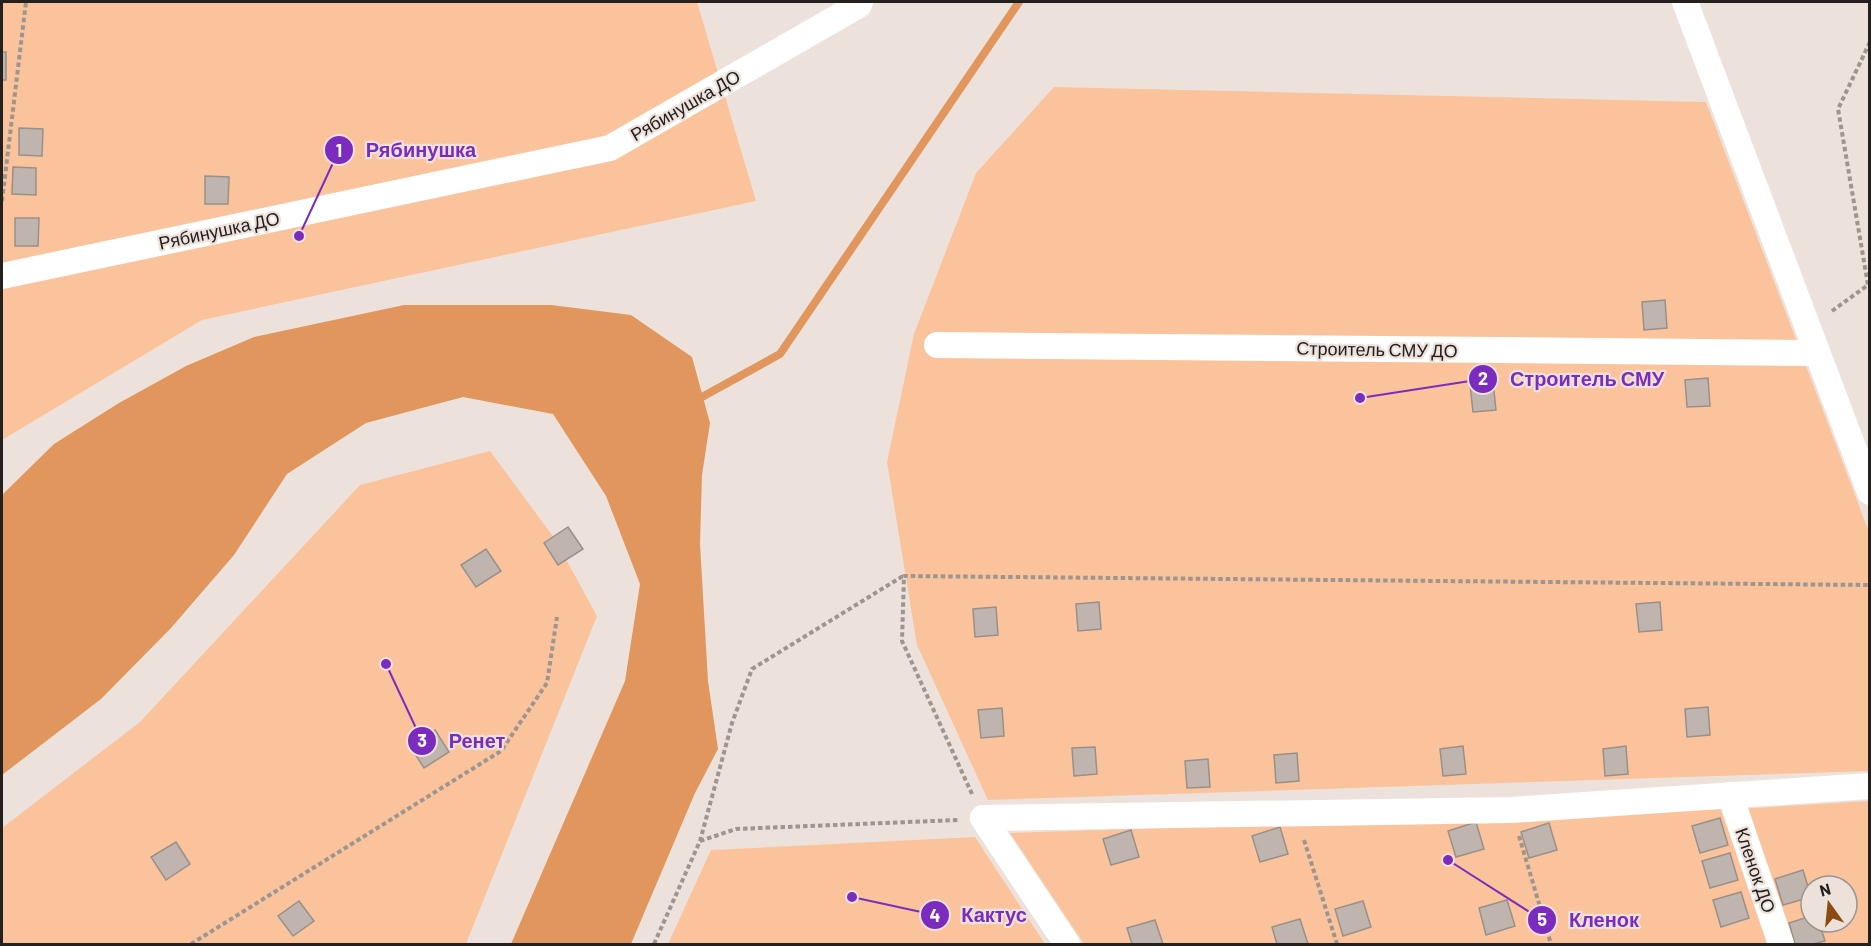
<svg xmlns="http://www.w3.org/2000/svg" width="1871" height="946" font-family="Barlow,sans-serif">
  <rect width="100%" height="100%" fill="#ede2db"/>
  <g fill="#fac39c" fill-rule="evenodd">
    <path d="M 2,2 L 697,2 L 756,201 L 202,320 L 2,440 Z"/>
    <path d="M 1054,87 L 1706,102 L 1869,532 L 1869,771 L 988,800 L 917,645 L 887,462 L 914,334 L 976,173 Z"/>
    <path d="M 490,451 L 555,539 L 597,616 L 466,944 L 2,944 L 2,828 L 140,722 L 360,485 Z"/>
    <path d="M 1869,801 L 1869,944 L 1084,944 L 1010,833 L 1755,808 ZM 1811,886 L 1847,886 L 1847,922 L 1811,922 Z"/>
    <path d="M 975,837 L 1045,944 L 668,944 L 711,850 Z"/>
  </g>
  <path fill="#e1965d" d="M 404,305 L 551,305 L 631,315 L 692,357 L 710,423 L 702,475 L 700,544 L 708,681 L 718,749 L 695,793 L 631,944 L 511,944 L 625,681 L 640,584 L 606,496 L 553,414 L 463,397 L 366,423 L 287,474 L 234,555 L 171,628 L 101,699 L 2,775 L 2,495 L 54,444 L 119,403 L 186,366 L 254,337 Z"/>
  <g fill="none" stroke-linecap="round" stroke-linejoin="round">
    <path stroke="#e1965d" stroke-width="8" d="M 702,397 L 780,354 L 1019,2"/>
  </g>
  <g fill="#bfb5ae" stroke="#9a908a" stroke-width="1.5">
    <rect x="2" y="52" width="4" height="28"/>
    <path d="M 19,128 L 43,129 L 42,156 L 19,155 Z"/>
    <path d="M 13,167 L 36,168 L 36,195 L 12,194 Z"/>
    <path d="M 205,176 L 229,177 L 228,204 L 205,204 Z"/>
    <path d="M 15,218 L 39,218 L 38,246 L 15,246 Z"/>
    <path d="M 1665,300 L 1667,328 L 1644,330 L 1642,302 Z"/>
    <path d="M 1708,378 L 1710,406 L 1687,407 L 1685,380 Z"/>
    <path d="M 1493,382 L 1496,410 L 1473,412 L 1470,384 Z"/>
    <path d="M 568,527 L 583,549 L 558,565 L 544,543 Z"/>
    <path d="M 486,549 L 501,571 L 476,587 L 461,565 Z"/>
    <path d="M 1099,602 L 1101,629 L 1078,631 L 1076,604 Z"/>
    <path d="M 1660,602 L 1662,630 L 1639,632 L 1636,604 Z"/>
    <path d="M 996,607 L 998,635 L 975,637 L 973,609 Z"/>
    <path d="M 1708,707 L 1710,735 L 1687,737 L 1685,709 Z"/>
    <path d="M 1002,708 L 1004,736 L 981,738 L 978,710 Z"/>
    <path d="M 435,730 L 449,752 L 424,768 L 410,746 Z"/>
    <path d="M 1463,746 L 1466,774 L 1443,776 L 1440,749 Z"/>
    <path d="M 1626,746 L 1628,774 L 1605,776 L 1603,749 Z"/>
    <path d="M 1095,747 L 1097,774 L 1074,776 L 1072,748 Z"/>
    <path d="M 1297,753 L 1299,781 L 1276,783 L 1274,755 Z"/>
    <path d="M 1208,759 L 1210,787 L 1187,788 L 1185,761 Z"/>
    <path d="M 1720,818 L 1728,845 L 1700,853 L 1692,826 Z"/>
    <path d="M 1476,822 L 1484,849 L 1456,857 L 1448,831 Z"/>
    <path d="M 1549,823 L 1557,850 L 1529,858 L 1521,832 Z"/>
    <path d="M 1280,827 L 1288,854 L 1260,862 L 1252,836 Z"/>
    <path d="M 1131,830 L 1139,857 L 1111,865 L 1103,839 Z"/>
    <path d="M 176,842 L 190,864 L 166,880 L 151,857 Z"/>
    <path d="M 1730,853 L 1738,880 L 1710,888 L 1702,861 Z"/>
    <path d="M 1803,870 L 1811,897 L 1783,905 L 1775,879 Z"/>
    <path d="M 1741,892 L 1749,918 L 1721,927 L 1713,900 Z"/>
    <path d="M 1507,900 L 1515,926 L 1486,935 L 1479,908 Z"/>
    <path d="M 299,901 L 314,921 L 293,936 L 278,916 Z"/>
    <path d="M 1363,901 L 1371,927 L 1343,936 L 1335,909 Z"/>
    <path d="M 1811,916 L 1811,922 L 1819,922 L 1825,941 L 1813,944 L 1795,944 L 1789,923 Z"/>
    <path d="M 1300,919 L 1308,944 L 1277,944 L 1272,927 Z"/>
    <path d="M 1155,920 L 1163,944 L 1132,944 L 1127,928 Z"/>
  </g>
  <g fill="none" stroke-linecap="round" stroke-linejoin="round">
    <g stroke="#9d9590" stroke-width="4" stroke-dasharray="4.5 3" stroke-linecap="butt">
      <path d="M 2,201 L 26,2"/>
      <path d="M 1832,311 L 1868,285 L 1838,109 L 1870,42"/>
      <path d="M 972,794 L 902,641 L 904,576 L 1870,585"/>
      <path d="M 1519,836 L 1551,944"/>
      <path d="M 1304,840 L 1337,944"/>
      <path d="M 700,841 L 736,829 L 958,820"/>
      <path d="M 191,944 L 501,751 L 547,683 L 557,617"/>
      <path d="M 654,944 L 700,841 L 732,723 L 752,669 L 903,576"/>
    </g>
    <g stroke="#fff" stroke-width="26">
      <path d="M 1685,2 L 1870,492"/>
      <path d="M 2,276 L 610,148 L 859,5 L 860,2"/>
      <path d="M 937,345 L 1817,353"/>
      <path d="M 1730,795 L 1781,944"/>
      <path d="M 983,818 L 1511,810 L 1870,786"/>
      <path d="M 983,818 L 1067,944"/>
    </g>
  </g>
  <g text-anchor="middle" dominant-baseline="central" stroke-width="4.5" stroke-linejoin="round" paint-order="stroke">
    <g font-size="18" fill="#24201e" stroke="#ede2db">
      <text transform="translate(685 105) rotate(-30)">Рябинушка ДО</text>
      <text transform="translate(219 230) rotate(-12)">Рябинушка ДО</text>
      <text transform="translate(1377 349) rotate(1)">Строитель СМУ ДО</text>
      <text transform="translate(1756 870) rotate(71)">Кленок ДО</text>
    </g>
  </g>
  <path fill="none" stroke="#7b2cbf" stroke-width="2" d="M299 236L339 150M1360 398L1483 379M386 664L422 741M852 897L935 915M1448 860L1542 920"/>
  <g fill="#7b2cbf" stroke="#ede2db" stroke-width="2">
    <circle cx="299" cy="236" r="6"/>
    <circle cx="1360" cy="398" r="6"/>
    <circle cx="386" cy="664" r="6"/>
    <circle cx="852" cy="897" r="6"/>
    <circle cx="1448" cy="860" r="6"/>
    <circle cx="339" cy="150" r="15"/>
    <circle cx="1483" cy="379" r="15"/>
    <circle cx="422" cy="741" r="15"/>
    <circle cx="935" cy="915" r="15"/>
    <circle cx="1542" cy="920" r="15"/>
  </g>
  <g font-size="18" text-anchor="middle" font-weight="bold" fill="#fff">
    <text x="339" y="157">1</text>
    <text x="1483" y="385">2</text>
    <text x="422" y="747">3</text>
    <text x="935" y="922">4</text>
    <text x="1542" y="926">5</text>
  </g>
  <g font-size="20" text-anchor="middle" font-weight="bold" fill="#7b2cbf" stroke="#ede2db" stroke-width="4.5" stroke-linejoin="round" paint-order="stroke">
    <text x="421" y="157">Рябинушка</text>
    <text x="1587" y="386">Строитель СМУ</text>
    <text x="477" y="748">Ренет</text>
    <text x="994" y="922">Кактус</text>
    <text x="1604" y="927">Кленок</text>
  </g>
  <rect width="1871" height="946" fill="none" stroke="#24201e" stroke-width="6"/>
  <g transform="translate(1829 904) rotate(345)"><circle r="28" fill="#ede2db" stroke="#9d948f" stroke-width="1.5"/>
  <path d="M0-4.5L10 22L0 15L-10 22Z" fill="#8a4c11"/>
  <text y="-9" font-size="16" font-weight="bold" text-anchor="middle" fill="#24201e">N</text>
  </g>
</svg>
